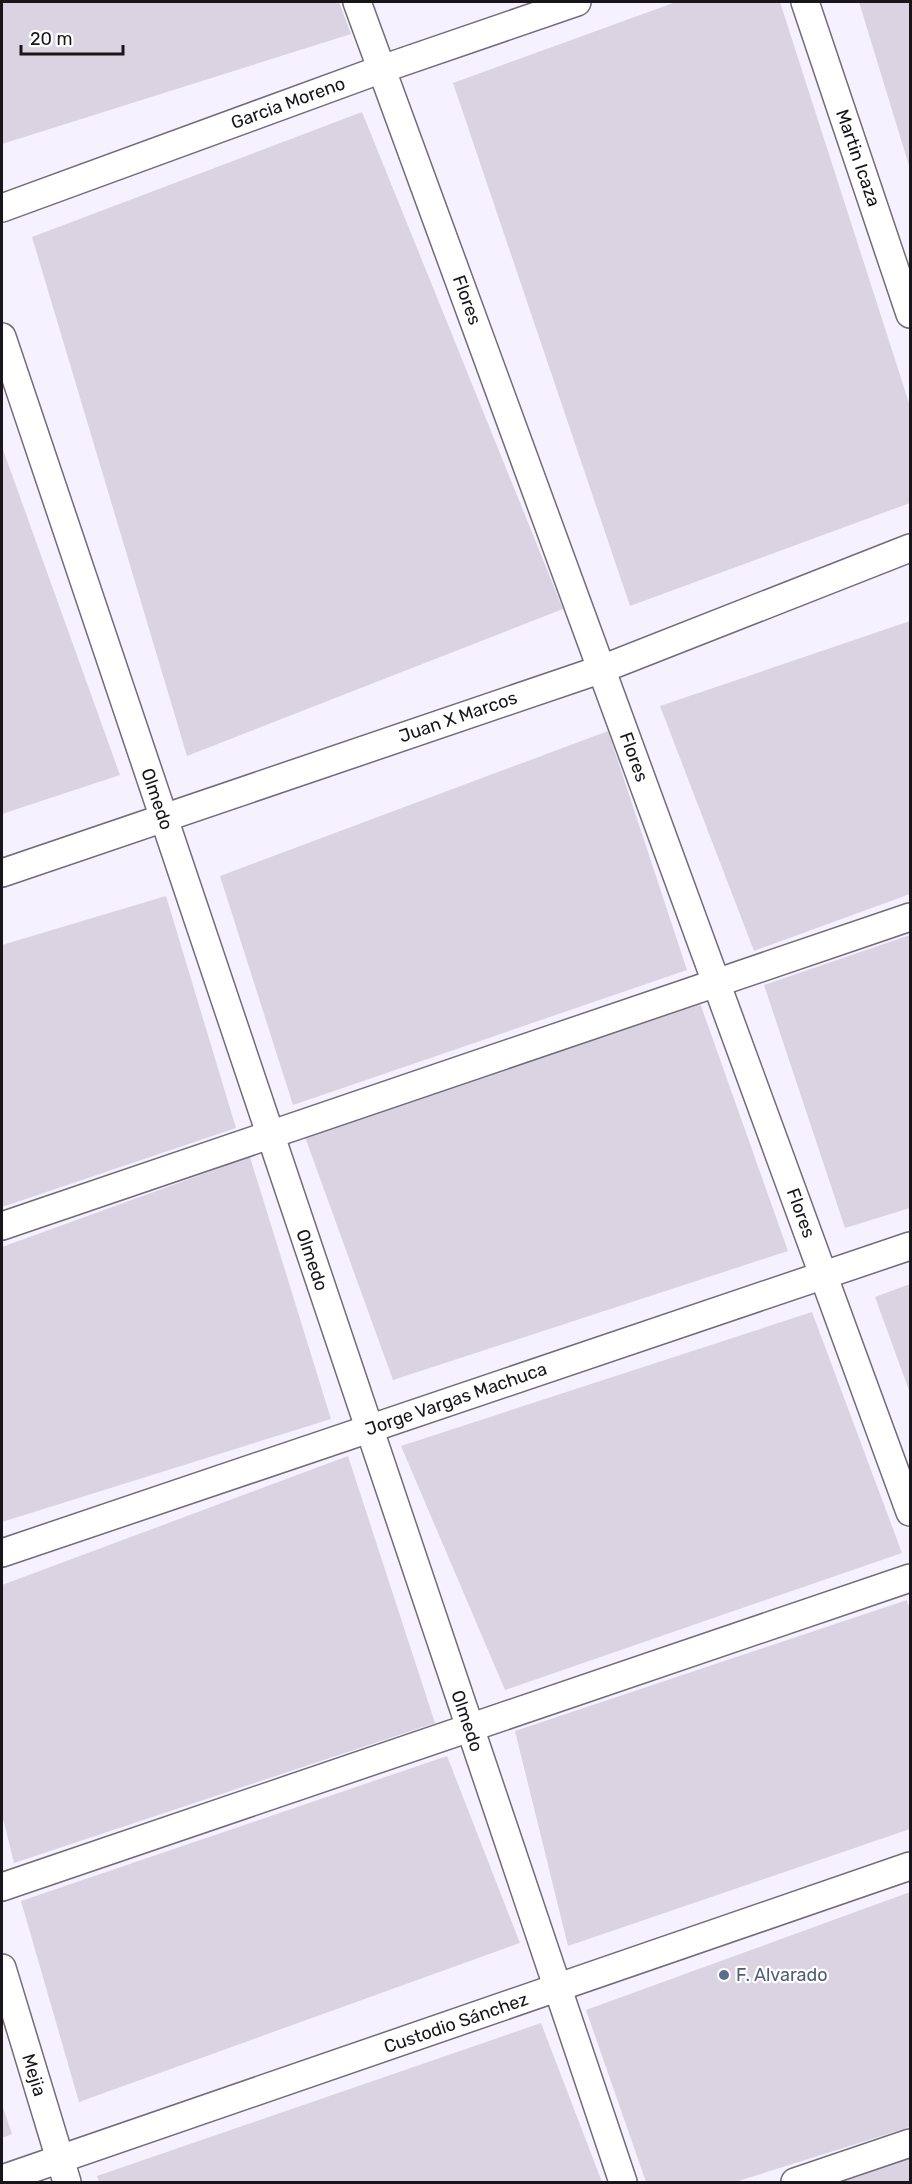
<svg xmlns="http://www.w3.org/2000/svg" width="912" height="2184" font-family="Rubik,sans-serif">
  <rect width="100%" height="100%" fill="#f6f1fe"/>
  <g fill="#dad4e2">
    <path d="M 2,2 L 339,2 L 351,34 L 2,144 Z"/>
    <path d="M 676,2 L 780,2 L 910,406 L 910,503 L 630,606 L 453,83 Z"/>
    <path d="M 859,2 L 910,2 L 910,169 Z"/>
    <path d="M 362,112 L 563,609 L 187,756 L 32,237 Z"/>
    <path d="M 2,447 L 120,775 L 2,814 Z"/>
    <path d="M 910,621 L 910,894 L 754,951 L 660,706 Z"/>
    <path d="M 608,731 L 687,970 L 293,1105 L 220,876 Z"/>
    <path d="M 166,896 L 236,1128 L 2,1207 L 2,945 Z"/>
    <path d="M 910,935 L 910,1208 L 845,1228 L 764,985 Z"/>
    <path d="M 700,1003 L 788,1251 L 393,1380 L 305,1137 Z"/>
    <path d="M 250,1157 L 331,1419 L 2,1522 L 2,1247 Z"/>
    <path d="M 910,1284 L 910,1393 L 875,1297 Z"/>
    <path d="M 812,1312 L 902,1553 L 505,1690 L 401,1446 Z"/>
    <path d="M 348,1456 L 435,1723 L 14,1863 L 2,1815 L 2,1585 Z"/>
    <path d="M 907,1600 L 910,1610 L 910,1829 L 568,1946 L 515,1731 Z"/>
    <path d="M 447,1756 L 520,1943 L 79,2102 L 21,1901 Z"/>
    <path d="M 910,1892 L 910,2127 L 735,2182 L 646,2182 L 586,2010 Z"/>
    <path d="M 541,2023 L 602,2182 L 99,2182 L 97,2176 Z"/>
    <path d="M 2,2104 L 12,2134 L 2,2138 Z"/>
    <path d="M 910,2157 L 910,2182 L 837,2182 Z"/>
  </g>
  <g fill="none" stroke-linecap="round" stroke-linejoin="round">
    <defs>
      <g id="minor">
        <path d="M 357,2 L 910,1512"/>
        <path d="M 805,2 L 910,314"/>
        <path d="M 2,208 L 382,69 L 577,2"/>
        <path d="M 2,337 L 623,2182"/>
        <path d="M 2,873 L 602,669 L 910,548"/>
        <path d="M 2,1226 L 910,917"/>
        <path d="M 2,1553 L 910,1246"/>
        <path d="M 2,1887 L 910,1578"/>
        <path d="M 2,1968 L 67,2182"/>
        <path d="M 2,2179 L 910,1866"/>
        <path d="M 795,2182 L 910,2143"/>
      </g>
    </defs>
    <use href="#minor" stroke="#716c78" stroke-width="30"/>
    <use href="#minor" stroke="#fff" stroke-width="27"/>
  </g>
  <circle fill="#5c6f8a" stroke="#fff" stroke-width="2" cx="724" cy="1975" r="6"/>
  <g text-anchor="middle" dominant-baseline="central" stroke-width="4.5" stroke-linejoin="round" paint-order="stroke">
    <g font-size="18" fill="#18161a" stroke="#fff">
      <text transform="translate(288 103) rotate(-20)">Garcia Moreno</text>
      <text transform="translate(858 158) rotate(71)">Martin Icaza</text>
      <text transform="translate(467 300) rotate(70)">Flores</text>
      <text transform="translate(458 717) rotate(-19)">Juan X Marcos</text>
      <text transform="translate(634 757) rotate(70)">Flores</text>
      <text transform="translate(157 799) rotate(71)">Olmedo</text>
      <text transform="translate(801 1213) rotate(70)">Flores</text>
      <text transform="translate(312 1260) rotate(71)">Olmedo</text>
      <text transform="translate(456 1399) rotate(-19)">Jorge Vargas Machuca</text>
      <text transform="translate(467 1721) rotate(71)">Olmedo</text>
      <text transform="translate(456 2023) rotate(-19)">Custodio Sánchez</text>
      <text transform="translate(34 2075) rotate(73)">Mejia</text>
    </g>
    <g font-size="18" fill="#4e5e75" stroke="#fff" text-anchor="start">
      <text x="736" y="1975">F. Alvarado</text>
    </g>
  </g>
  <rect width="912" height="2184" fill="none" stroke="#18161a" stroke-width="6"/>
  <path d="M21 45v9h102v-9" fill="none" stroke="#18161a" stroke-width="3"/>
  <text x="30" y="45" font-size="18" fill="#18161a" stroke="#ffffff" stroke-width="4.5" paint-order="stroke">20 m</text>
</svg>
